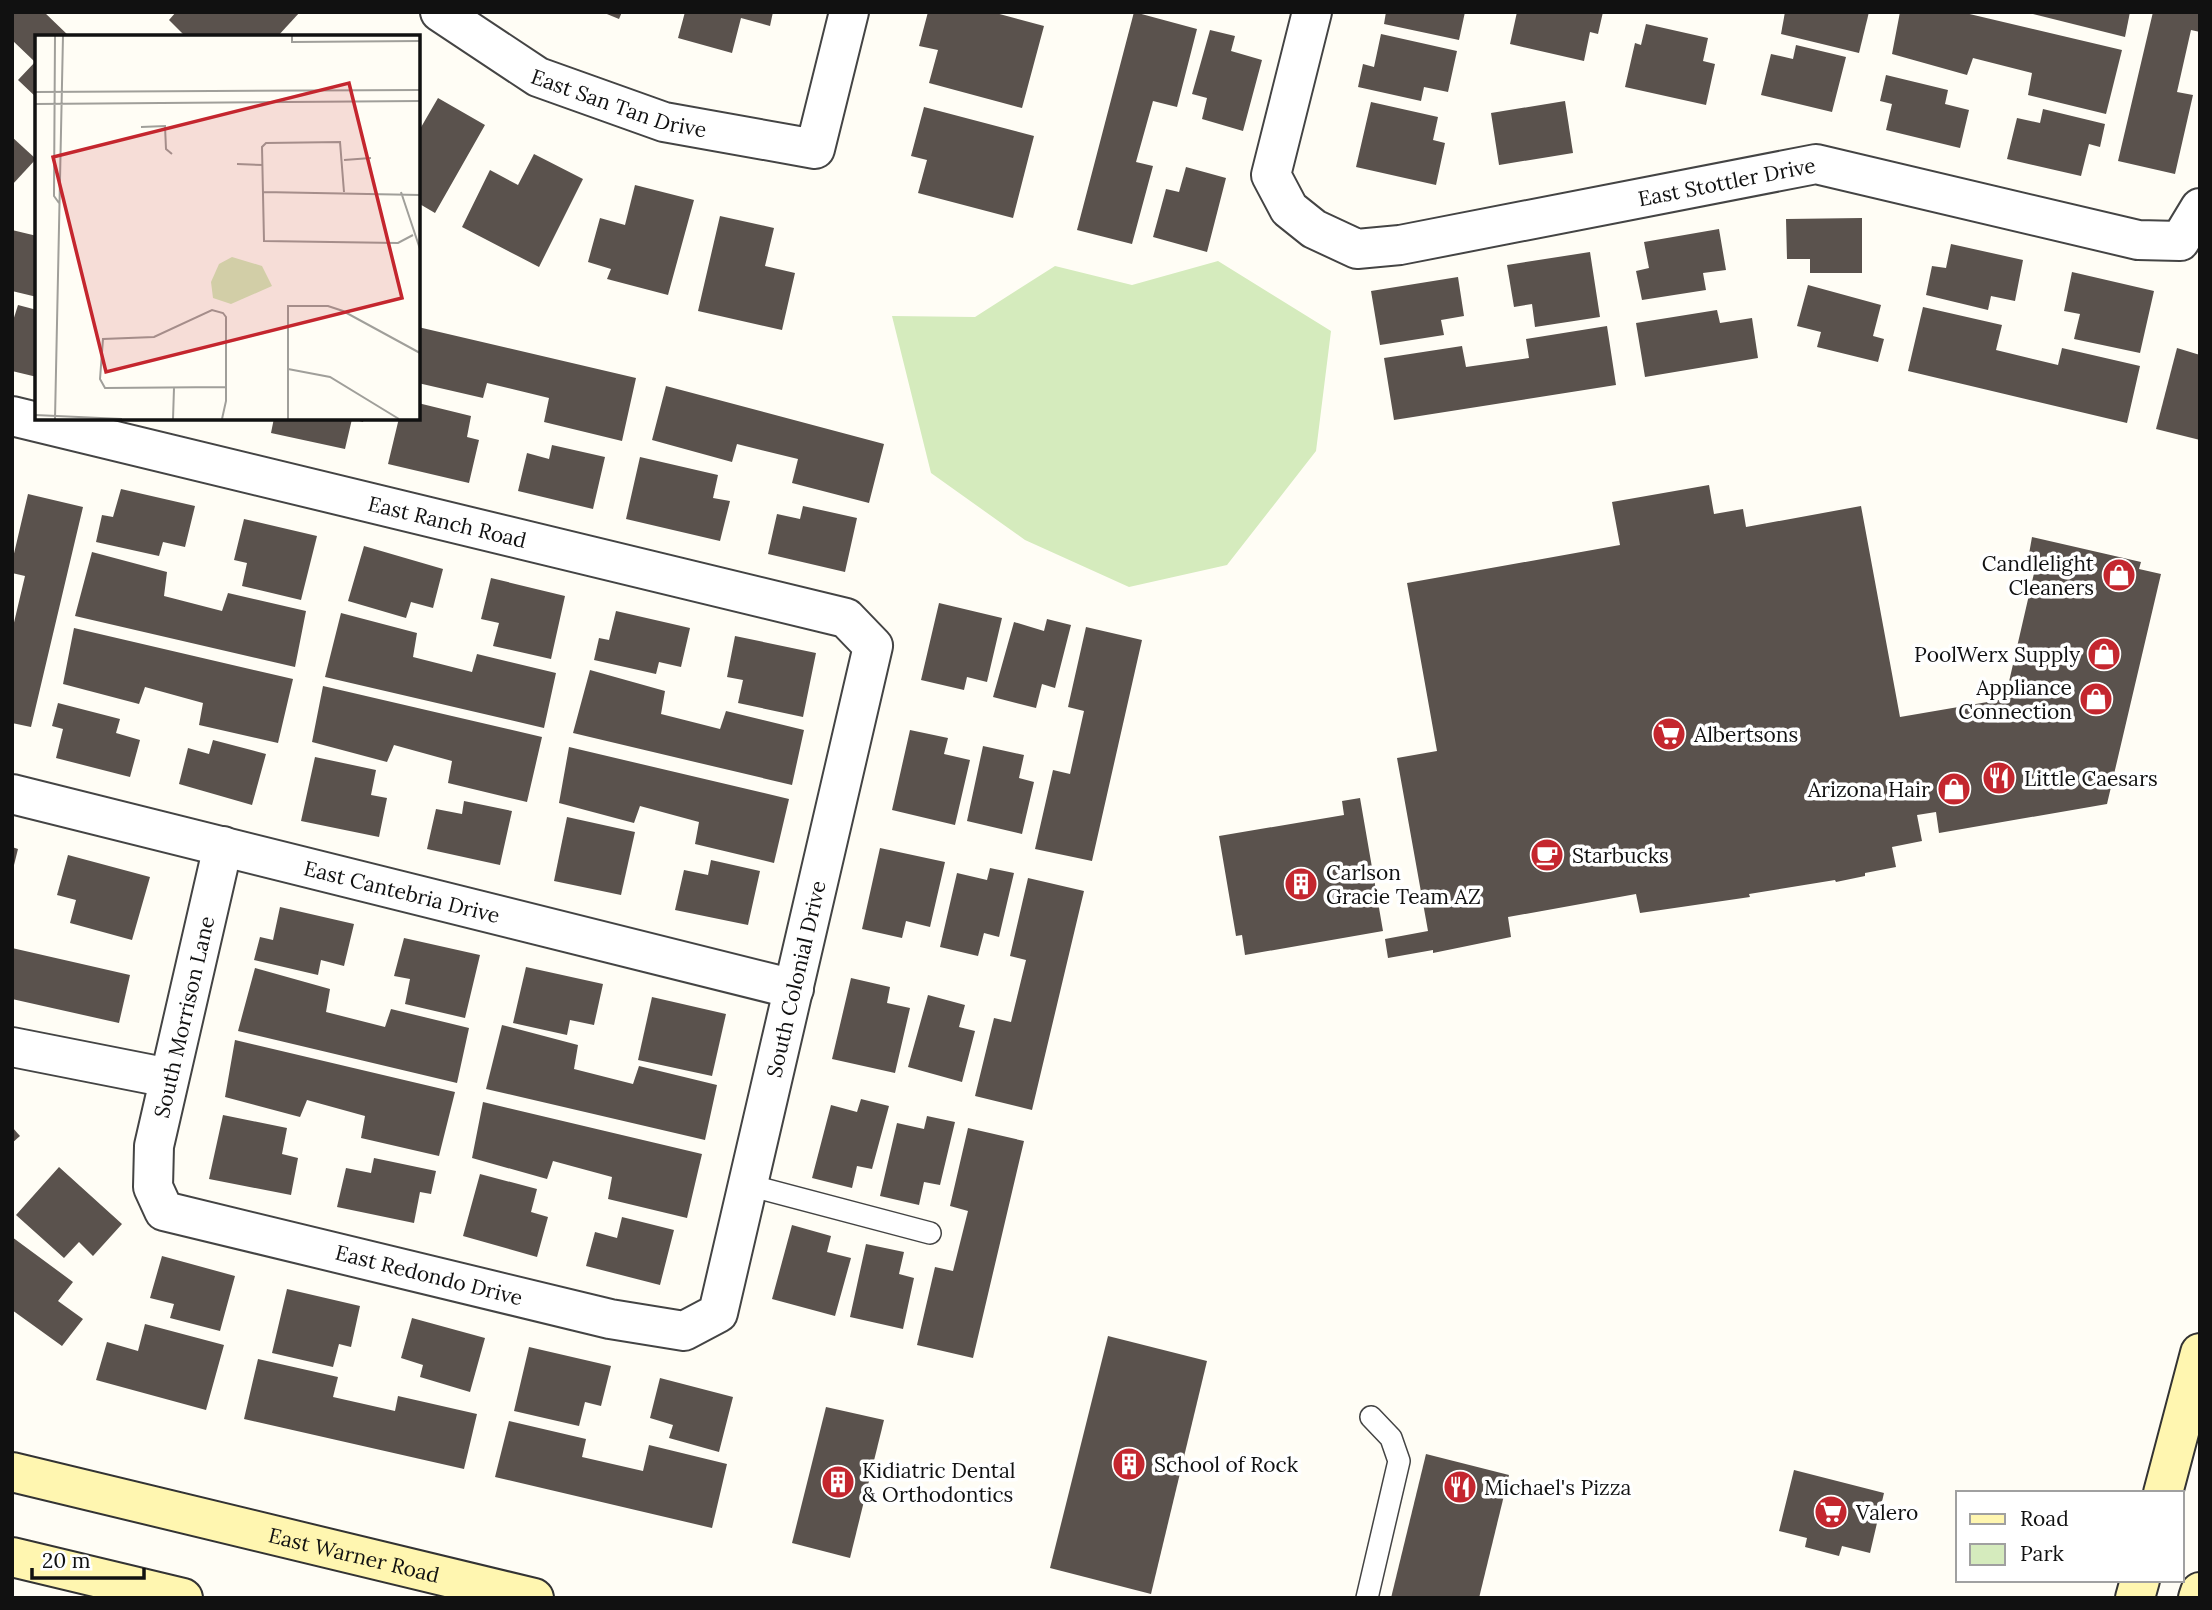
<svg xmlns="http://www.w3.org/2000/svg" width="2212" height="1610" font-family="Lora,serif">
  <rect width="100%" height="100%" fill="#fffdf5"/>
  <path fill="#d5ebbd" d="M 1218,261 L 1331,331 L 1316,451 L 1227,565 L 1129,587 L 1025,540 L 931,473 L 892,316 L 975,317 L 1055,266 L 1132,285 Z"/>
  <g fill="#5a524d">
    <path d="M 12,12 L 44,12 L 70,37 L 37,37 L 37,98 L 18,80 L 35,62 L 12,40 Z"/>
    <path d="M 176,12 L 300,12 L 277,37 L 186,37 L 169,20 Z"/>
    <path d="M 602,12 L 622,12 L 619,19 Z"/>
    <path d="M 685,12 L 773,12 L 770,26 L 741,18 L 732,53 L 678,38 Z"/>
    <path d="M 928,12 L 992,12 L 1044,26 L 1022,108 L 929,83 L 938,50 L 919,46 Z"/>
    <path d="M 1134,12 L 1197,29 L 1177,107 L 1153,101 L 1136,162 L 1153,166 L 1132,244 L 1077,230 Z"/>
    <path d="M 1386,12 L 1465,12 L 1459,40 L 1384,24 Z"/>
    <path d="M 1517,12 L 1603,12 L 1598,34 L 1590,32 L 1584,61 L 1510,44 Z"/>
    <path d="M 1785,12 L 1869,12 L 1859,53 L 1781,34 Z"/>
    <path d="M 1900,12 L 1961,12 L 2122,50 L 2106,114 L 2028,95 L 2032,73 L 1973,58 L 1967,75 L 1892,54 Z"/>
    <path d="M 2025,12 L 2130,12 L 2125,37 Z"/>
    <path d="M 2153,12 L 2200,12 L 2200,32 L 2191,30 L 2177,92 L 2193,95 L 2175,174 L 2118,161 Z"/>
    <path d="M 1646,24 L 1708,38 L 1703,61 L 1715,64 L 1706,105 L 1625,87 L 1635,43 L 1641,45 Z"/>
    <path d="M 1210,30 L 1235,36 L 1231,51 L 1262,60 L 1243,131 L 1202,119 L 1207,98 L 1192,94 Z"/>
    <path d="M 1381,34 L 1457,51 L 1448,92 L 1424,87 L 1421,101 L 1358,87 L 1363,64 L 1374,67 Z"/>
    <path d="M 1796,45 L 1846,57 L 1832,112 L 1761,95 L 1771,54 L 1793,59 Z"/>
    <path d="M 1886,75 L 1948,90 L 1945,104 L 1969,110 L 1960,148 L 1886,130 L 1892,104 L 1880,101 Z"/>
    <path d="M 438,98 L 485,125 L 435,213 L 418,203 L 418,128 L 420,129 Z"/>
    <path d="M 1565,101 L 1573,153 L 1499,165 L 1491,113 Z"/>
    <path d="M 1371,102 L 1438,117 L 1433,140 L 1445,143 L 1436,185 L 1356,167 Z"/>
    <path d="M 924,107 L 1034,136 L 1013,218 L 918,193 L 927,160 L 911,156 Z"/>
    <path d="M 2043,109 L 2105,124 L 2100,147 L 2089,144 L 2081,176 L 2007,159 L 2017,118 L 2040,123 Z"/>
    <path d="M 12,137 L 36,159 L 12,185 Z"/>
    <path d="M 534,154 L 583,179 L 539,267 L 462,227 L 490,170 L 518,185 Z"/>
    <path d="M 1186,167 L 1226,178 L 1207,252 L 1153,237 L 1166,189 L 1179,192 Z"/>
    <path d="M 635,185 L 694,200 L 668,295 L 607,279 L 611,269 L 588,262 L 600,218 L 625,225 Z"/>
    <path d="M 720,216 L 774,228 L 765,266 L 795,273 L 782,330 L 698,311 Z"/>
    <path d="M 1862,218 L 1862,273 L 1810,273 L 1810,259 L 1787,259 L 1786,219 Z"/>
    <path d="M 1719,229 L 1726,270 L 1703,273 L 1706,290 L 1642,300 L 1636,271 L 1649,268 L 1644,242 Z"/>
    <path d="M 12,230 L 37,236 L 37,297 L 12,291 Z"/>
    <path d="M 1951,244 L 2023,260 L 2015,301 L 1991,296 L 1988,310 L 1926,295 L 1932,266 L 1946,268 Z"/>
    <path d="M 1590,252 L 1600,317 L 1535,327 L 1532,304 L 1514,307 L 1507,265 Z"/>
    <path d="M 2072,272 L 2154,291 L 2140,353 L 2074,339 L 2080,314 L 2064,311 Z"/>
    <path d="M 1458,277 L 1464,316 L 1441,320 L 1444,335 L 1380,345 L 1371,291 Z"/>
    <path d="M 1808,285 L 1881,305 L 1873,336 L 1884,339 L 1878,362 L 1817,347 L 1821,332 L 1797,326 Z"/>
    <path d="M 18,305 L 37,310 L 37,377 L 12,371 L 12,324 Z"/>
    <path d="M 1923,307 L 2002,325 L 1996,350 L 2058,365 L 2062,348 L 2140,366 L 2127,423 L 1908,371 Z"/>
    <path d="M 1717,310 L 1720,323 L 1752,318 L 1758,358 L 1645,377 L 1636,323 Z"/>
    <path d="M 1607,326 L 1616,385 L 1394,420 L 1384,358 L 1462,346 L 1466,367 L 1529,358 L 1526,339 Z"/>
    <path d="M 418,327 L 636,378 L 622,441 L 544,422 L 549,398 L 487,383 L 483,398 L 418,383 Z"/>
    <path d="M 2177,348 L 2200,355 L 2200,440 L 2156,429 Z"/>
    <path d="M 666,386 L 884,444 L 869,503 L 792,483 L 798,459 L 737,444 L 732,462 L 652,440 Z"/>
    <path d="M 418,403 L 471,416 L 467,437 L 479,440 L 469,483 L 388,464 L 399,418 L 418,418 Z"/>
    <path d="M 274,418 L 364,418 L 363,422 L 352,419 L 345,449 L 271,433 Z"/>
    <path d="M 552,445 L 605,457 L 593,509 L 518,491 L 527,453 L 549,459 Z"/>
    <path d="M 640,457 L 718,475 L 713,498 L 730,501 L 720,541 L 626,519 Z"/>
    <path d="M 1709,485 L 1714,514 L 1743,509 L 1746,527 L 1861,506 L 1900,717 L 2005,699 L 2038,556 L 2029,554 L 2032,537 L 2141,562 L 2139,569 L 2161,574 L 2107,804 L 1939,833 L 1936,812 L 1917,815 L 1922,841 L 1892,847 L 1896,867 L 1865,873 L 1865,876 L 1836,882 L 1835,880 L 1749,894 L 1750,897 L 1640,913 L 1636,894 L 1508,917 L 1511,937 L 1433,953 L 1433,950 L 1388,958 L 1385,939 L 1428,931 L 1397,758 L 1437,751 L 1407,583 L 1620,545 L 1612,502 Z"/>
    <path d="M 121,489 L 195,506 L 185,547 L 163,542 L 159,556 L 96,542 L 102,515 L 113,517 Z"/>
    <path d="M 28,494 L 83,507 L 31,727 L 12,723 L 12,631 L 25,576 L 12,573 L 12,562 Z"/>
    <path d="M 803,506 L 857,518 L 845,572 L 768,554 L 777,514 L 800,519 Z"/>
    <path d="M 244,519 L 317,536 L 301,600 L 242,586 L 247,563 L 234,560 Z"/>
    <path d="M 364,546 L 443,569 L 433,608 L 411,602 L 406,618 L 348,601 Z"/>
    <path d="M 92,552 L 167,572 L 164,596 L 222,611 L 228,593 L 306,611 L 295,667 L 75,616 Z"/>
    <path d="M 491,578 L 565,596 L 551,659 L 493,646 L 499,623 L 481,619 Z"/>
    <path d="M 939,603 L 1002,618 L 987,682 L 967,677 L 964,690 L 921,680 Z"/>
    <path d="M 616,611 L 690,628 L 681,667 L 659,662 L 656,674 L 594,660 L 599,638 L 609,640 Z"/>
    <path d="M 341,613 L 417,633 L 413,657 L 472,672 L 477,654 L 556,673 L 544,728 L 325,677 Z"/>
    <path d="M 1047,619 L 1071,625 L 1055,688 L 1042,684 L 1036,708 L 993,697 L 1014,622 L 1044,631 Z"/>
    <path d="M 1086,627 L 1142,640 L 1092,861 L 1035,849 L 1053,770 L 1070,774 L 1084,711 L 1068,707 Z"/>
    <path d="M 74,628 L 293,679 L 278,743 L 199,725 L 203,703 L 145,687 L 139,704 L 63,684 Z"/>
    <path d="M 735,636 L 816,653 L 803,717 L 738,703 L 743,680 L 727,677 Z"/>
    <path d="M 590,670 L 665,691 L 661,714 L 720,729 L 726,711 L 804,730 L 792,785 L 573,733 Z"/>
    <path d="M 323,686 L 542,737 L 527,802 L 448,783 L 452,761 L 394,745 L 387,762 L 312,742 Z"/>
    <path d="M 58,703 L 120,719 L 116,733 L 140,740 L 130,777 L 56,758 L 63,729 L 52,726 Z"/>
    <path d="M 910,730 L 948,738 L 944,754 L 970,760 L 955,825 L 892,810 Z"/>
    <path d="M 213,740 L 266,754 L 252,805 L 179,784 L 188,748 L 209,754 Z"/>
    <path d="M 983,746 L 1024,755 L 1019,778 L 1034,782 L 1022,834 L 967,821 Z"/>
    <path d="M 569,747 L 789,799 L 774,863 L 695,844 L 699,822 L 640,806 L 634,823 L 559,803 Z"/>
    <path d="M 315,757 L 376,770 L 371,795 L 387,798 L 379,837 L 301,821 Z"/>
    <path d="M 1360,798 L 1383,931 L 1245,955 L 1242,935 L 1236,936 L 1219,836 L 1344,815 L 1342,801 Z"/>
    <path d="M 464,801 L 512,811 L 500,865 L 427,849 L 436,809 L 462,814 Z"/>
    <path d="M 567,817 L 635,832 L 621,895 L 554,881 Z"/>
    <path d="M 12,847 L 18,849 L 13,869 L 12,868 Z"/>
    <path d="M 880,848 L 945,862 L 930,927 L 906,921 L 902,938 L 862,929 Z"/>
    <path d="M 68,855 L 150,877 L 132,940 L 70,923 L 76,900 L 57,895 Z"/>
    <path d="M 711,860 L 760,871 L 748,925 L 675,910 L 684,870 L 708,875 Z"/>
    <path d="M 990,868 L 1014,873 L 999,937 L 984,933 L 978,956 L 940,947 L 957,873 L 987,880 Z"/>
    <path d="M 1028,878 L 1084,891 L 1032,1110 L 975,1096 L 994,1018 L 1011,1022 L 1026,960 L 1010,956 Z"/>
    <path d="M 280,907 L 354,924 L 344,966 L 321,960 L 318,975 L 254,960 L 260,937 L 273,940 Z"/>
    <path d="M 404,938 L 480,955 L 465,1018 L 405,1004 L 410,979 L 394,976 Z"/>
    <path d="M 12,948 L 130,975 L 119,1023 L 12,999 Z"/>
    <path d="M 526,967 L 603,984 L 594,1025 L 570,1020 L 567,1035 L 513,1023 Z"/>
    <path d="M 255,968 L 330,989 L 326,1012 L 385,1027 L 391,1009 L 469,1028 L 457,1083 L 238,1031 Z"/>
    <path d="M 851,978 L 890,987 L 887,1003 L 910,1008 L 895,1073 L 832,1059 Z"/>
    <path d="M 928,995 L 965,1005 L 959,1027 L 975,1031 L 962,1082 L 908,1067 Z"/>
    <path d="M 652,997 L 726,1014 L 712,1076 L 638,1060 Z"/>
    <path d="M 502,1025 L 578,1045 L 574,1069 L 633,1084 L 639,1066 L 717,1085 L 705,1140 L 486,1089 Z"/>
    <path d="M 235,1040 L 455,1092 L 439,1156 L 361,1138 L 365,1116 L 307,1100 L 300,1117 L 225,1097 Z"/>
    <path d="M 861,1099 L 889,1106 L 872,1169 L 857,1166 L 852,1188 L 812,1178 L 831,1105 L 857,1112 Z"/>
    <path d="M 483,1102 L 702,1154 L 687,1218 L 608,1199 L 612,1177 L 553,1161 L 547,1179 L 472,1158 Z"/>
    <path d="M 223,1115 L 287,1128 L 282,1154 L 298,1158 L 291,1195 L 209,1179 Z"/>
    <path d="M 927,1116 L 955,1122 L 940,1185 L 924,1182 L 919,1205 L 880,1196 L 897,1123 L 924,1129 Z"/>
    <path d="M 12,1127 L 20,1136 L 12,1143 Z"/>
    <path d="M 968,1128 L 1024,1141 L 973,1358 L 917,1345 L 935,1267 L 953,1271 L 968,1211 L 950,1206 Z"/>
    <path d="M 374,1158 L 436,1171 L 431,1194 L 420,1192 L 414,1223 L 337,1207 L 346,1168 L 371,1173 Z"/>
    <path d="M 59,1167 L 122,1224 L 93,1256 L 79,1242 L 64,1258 L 16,1215 Z"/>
    <path d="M 480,1174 L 537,1189 L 531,1212 L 548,1217 L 537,1257 L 463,1236 Z"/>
    <path d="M 622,1217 L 674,1230 L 660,1285 L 586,1266 L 595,1232 L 617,1238 Z"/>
    <path d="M 792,1225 L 831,1236 L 827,1252 L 851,1258 L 835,1316 L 772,1299 Z"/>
    <path d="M 12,1237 L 73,1282 L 58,1301 L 83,1319 L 62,1346 L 12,1310 Z"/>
    <path d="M 866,1244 L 904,1252 L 899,1274 L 914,1278 L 903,1329 L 850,1317 Z"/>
    <path d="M 162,1256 L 235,1276 L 220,1331 L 170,1318 L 174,1304 L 150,1298 Z"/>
    <path d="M 287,1289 L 360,1306 L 351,1347 L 339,1344 L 333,1367 L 272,1353 Z"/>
    <path d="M 412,1318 L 485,1338 L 470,1392 L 420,1377 L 423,1365 L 401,1358 Z"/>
    <path d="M 145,1324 L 224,1345 L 206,1410 L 96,1380 L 107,1342 L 138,1351 Z"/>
    <path d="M 1108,1336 L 1207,1361 L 1151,1594 L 1050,1568 Z"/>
    <path d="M 529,1347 L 611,1366 L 601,1406 L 585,1402 L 579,1426 L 514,1411 Z"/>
    <path d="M 258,1359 L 338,1377 L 333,1397 L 395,1411 L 398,1396 L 477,1414 L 464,1469 L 244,1419 Z"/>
    <path d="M 660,1378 L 733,1397 L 719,1452 L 669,1438 L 673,1425 L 650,1418 Z"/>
    <path d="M 826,1407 L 884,1420 L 850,1558 L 792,1543 Z"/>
    <path d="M 509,1421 L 586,1439 L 582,1457 L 643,1471 L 649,1445 L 727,1464 L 712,1528 L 495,1477 Z"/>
    <path d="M 1426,1454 L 1509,1475 L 1479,1598 L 1391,1598 Z"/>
    <path d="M 1794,1470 L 1884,1493 L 1870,1553 L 1842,1546 L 1839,1556 L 1805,1547 L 1807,1538 L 1779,1531 Z"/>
  </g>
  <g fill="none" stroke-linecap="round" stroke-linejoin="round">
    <defs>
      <g id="service">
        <path d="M 748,1185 L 930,1233"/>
        <path d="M 1367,1598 L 1399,1461 L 1391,1438 L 1371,1417"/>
      </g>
      <g id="minor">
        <path id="s1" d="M 440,12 L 538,77 L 664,122 L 815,149 L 849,12"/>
        <path id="s2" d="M 1312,12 L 1271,175 L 1289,209 L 1314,229 L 1357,249 L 1400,245 L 1816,164 L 2138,240 L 2180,241 L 2200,208"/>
        <path id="s3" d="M 12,416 L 846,618 L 873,646 L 718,1313 L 684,1331 L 610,1319 L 164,1211 L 153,1187 L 154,1146 L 223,846"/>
        <path id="s4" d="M 12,794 L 794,989"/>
        <path d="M 12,1047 L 169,1078"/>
      </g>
      <g id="secondary">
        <path id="s5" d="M 12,1472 L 534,1598"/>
        <path d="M 2163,1493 L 2200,1353"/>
        <path d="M 12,1557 L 183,1598"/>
        <path d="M 2135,1598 L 2140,1580"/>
        <path d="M 2198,1598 L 2200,1592"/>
      </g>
    </defs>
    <use href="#service" stroke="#444" stroke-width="24"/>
    <use href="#minor" stroke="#444" stroke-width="42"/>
    <use href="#secondary" stroke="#333" stroke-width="42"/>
    <use href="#service" stroke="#fff" stroke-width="21"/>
    <use href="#minor" stroke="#fff" stroke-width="38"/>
    <use href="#secondary" stroke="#fff6b0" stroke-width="38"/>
  </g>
  <defs>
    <symbol id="shop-disc" viewBox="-11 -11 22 22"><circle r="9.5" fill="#c4262e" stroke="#fff"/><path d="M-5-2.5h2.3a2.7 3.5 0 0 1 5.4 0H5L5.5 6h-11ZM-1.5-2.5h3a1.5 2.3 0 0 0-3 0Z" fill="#fff"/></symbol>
    <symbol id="supermarket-disc" viewBox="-11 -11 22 22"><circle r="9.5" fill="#c4262e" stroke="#fff"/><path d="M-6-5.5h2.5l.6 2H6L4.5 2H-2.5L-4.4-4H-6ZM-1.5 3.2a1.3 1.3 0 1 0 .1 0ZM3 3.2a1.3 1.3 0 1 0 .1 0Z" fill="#fff"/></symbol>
    <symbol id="restaurant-disc" viewBox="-11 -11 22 22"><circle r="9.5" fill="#c4262e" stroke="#fff"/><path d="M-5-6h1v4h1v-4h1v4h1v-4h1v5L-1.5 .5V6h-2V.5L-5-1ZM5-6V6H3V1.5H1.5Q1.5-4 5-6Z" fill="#fff"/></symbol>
    <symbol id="cafe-disc" viewBox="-11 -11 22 22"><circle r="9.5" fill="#c4262e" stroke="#fff"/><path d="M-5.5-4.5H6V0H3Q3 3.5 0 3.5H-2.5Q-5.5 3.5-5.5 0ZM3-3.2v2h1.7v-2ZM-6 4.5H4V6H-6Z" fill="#fff"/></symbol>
    <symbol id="building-disc" viewBox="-11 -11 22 22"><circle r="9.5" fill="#c4262e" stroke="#fff"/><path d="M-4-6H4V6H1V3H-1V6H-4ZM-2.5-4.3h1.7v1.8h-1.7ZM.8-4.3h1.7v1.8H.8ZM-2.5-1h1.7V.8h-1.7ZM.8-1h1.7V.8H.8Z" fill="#fff"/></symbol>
  </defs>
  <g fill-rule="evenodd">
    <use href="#shop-disc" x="2100" y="556" width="38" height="38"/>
    <use href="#shop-disc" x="2085" y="635" width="38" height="38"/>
    <use href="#shop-disc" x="2077" y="680" width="38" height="38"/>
    <use href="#supermarket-disc" x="1650" y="715" width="38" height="38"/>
    <use href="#restaurant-disc" x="1980" y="759" width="38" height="38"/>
    <use href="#shop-disc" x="1935" y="770" width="38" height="38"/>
    <use href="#cafe-disc" x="1528" y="836" width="38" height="38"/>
    <use href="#building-disc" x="1282" y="865" width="38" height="38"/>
    <use href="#building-disc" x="1110" y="1445" width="38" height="38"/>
    <use href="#building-disc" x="819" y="1463" width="38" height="38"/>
    <use href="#restaurant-disc" x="1441" y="1468" width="38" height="38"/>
    <use href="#supermarket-disc" x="1812" y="1493" width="38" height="38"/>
  </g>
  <g text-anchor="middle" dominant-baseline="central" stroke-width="7" stroke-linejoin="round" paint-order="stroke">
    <g font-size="21" fill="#111" stroke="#fff">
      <text stroke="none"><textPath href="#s1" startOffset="203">East San Tan Drive</textPath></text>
      <text stroke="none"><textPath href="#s2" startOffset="662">East Stottler Drive</textPath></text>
      <text stroke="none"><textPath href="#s3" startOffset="448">East Ranch Road</textPath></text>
      <text stroke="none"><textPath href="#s4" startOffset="402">East Cantebria Drive</textPath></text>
      <text transform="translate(796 979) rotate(-77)">South Colonial Drive</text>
      <text stroke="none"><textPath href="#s3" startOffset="2354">South Morrison Lane</textPath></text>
      <text transform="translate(429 1275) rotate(14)">East Redondo Drive</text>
      <text stroke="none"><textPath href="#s5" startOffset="352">East Warner Road</textPath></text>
    </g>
    <g font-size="21" fill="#111" stroke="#fff" text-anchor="start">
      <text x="2094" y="563" text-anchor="end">Candlelight<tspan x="2094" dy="24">Cleaners</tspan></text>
      <text x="2080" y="654" text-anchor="end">PoolWerx Supply</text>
      <text x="2072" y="687" text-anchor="end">Appliance<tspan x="2072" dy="24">Connection</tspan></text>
      <text x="1694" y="734">Albertsons</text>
      <text x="2024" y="778">Little Caesars</text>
      <text x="1930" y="789" text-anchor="end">Arizona Hair</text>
      <text x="1572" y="855">Starbucks</text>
      <text x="1326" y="872">Carlson<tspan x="1326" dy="24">Gracie Team AZ</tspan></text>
      <text x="1154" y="1464">School of Rock</text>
      <text x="862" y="1470">Kidiatric Dental<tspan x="862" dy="24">&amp; Orthodontics</tspan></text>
      <text x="1484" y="1487">Michael's Pizza</text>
      <text x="1856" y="1512">Valero</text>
    </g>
  </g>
  <g transform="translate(35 35)">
    <rect width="385" height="385" fill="#fffdf5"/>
    <path d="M 197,222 L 227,231 L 237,251 L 196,269 L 178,263 L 176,247 L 184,229 Z" fill="#d5ebbd"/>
    <path fill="none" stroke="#a09f9a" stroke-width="2" d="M 20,1 L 19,161 L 24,168M 257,1 L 257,7 L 385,6M 0,57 L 385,55M 0,69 L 385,66M 106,92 L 130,91 L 131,114 L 137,119M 309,125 L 336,123M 202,129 L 228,130M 228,157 L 385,160M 309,157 L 305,107 L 231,108 L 227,112 L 229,206 L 363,208 L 378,200M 366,157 L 385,214M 253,334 L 295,342 L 364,384M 0,380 L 87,384M 20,384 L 28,1M 138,384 L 139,353M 187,384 L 191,366 L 191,282 L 188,278 L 177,275 L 119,302 L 68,304 L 65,344 L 70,353 L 191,352M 253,384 L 253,271 L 293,271 L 308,276 L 385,318"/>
    <path fill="#c4262e" fill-opacity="0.15" stroke="#c4262e" stroke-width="3.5" d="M 314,48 L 367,263 L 71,337 L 18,122 Z"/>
    <rect width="385" height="385" fill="none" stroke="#111" stroke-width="3.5"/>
  </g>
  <rect width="2212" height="1610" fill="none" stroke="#111111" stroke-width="28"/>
  <rect x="1956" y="1491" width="228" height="91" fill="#ffffff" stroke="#a0a0a0" stroke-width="2"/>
  <rect x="1970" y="1514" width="35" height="10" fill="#fff6b0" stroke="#a0a0a0" stroke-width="2"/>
  <text x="2020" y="1526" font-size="21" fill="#111111">Road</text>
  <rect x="1970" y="1544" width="35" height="21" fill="#d5ebbd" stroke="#a0a0a0" stroke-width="2"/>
  <text x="2020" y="1561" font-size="21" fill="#111111">Park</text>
  <path d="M32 1568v10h112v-10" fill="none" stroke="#111111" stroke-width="3.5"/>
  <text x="42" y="1568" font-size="21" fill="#111111" stroke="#ffffff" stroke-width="5" paint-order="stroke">20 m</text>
</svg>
